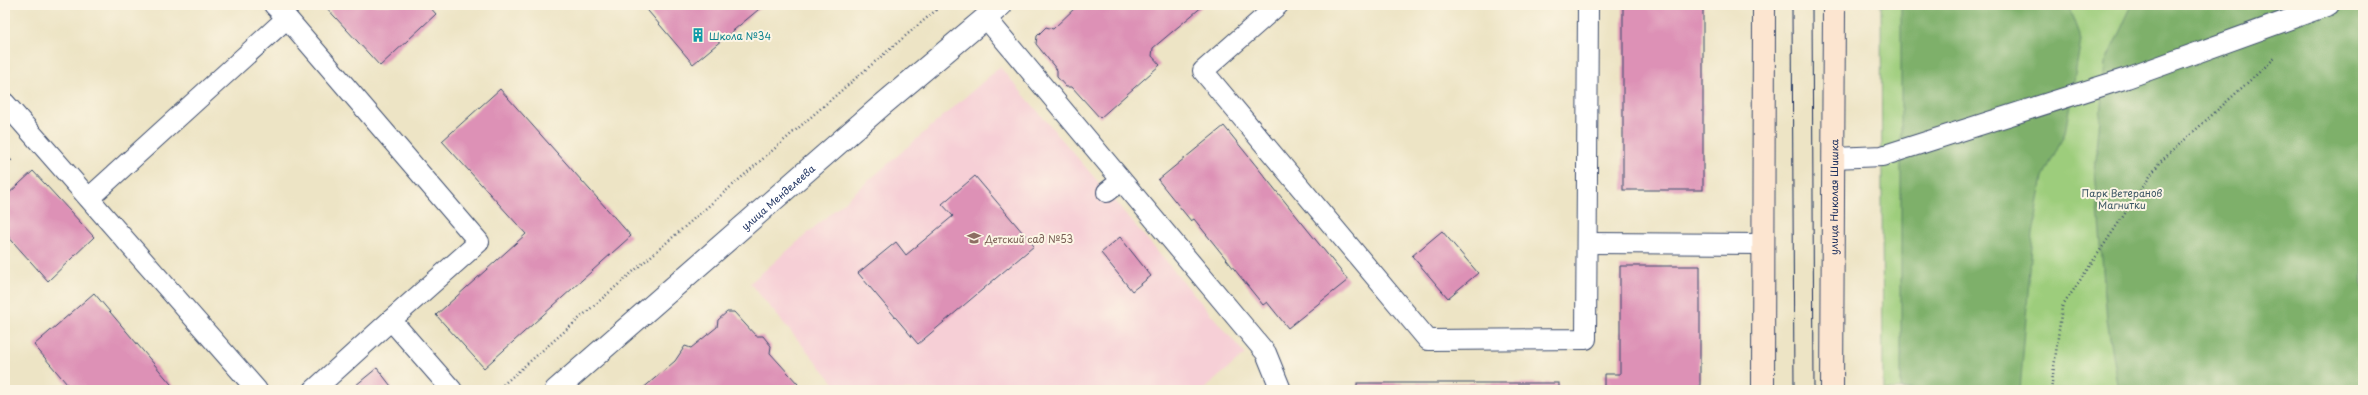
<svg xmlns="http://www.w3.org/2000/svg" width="2368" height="395" font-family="'Playpen Sans',sans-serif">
  <rect width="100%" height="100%" fill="#fcf5e5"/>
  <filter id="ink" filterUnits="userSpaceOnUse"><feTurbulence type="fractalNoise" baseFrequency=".025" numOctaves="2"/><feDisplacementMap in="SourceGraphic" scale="8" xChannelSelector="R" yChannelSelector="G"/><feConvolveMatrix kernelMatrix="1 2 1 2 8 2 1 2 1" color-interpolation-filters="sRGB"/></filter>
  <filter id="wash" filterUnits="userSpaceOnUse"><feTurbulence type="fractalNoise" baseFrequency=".012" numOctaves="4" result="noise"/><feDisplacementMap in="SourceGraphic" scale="16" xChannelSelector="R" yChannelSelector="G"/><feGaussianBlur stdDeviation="0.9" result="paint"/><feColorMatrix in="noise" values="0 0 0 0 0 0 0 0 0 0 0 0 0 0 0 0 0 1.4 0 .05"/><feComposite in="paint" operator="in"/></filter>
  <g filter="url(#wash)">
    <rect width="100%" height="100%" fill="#ede4c5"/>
    <path fill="#f6cfd6" d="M 1000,67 L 1245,354 L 1203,390 L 840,390 L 750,283 Z"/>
    <path fill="#9dcd7b" stroke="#5c7e6c" d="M 1881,5 L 2363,5 L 2363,390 L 1883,390 Z"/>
    <g fill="#7eb06b" stroke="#4c7064">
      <path d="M 1901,5 L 2068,5 L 2081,40 L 2065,133 L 2043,177 L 2033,234 L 2020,390 L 1901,390 Z"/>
      <path d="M 2132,5 L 2363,5 L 2363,390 L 2119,390 L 2107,320 L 2095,171 L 2105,63 Z"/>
    </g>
    <g id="blocks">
      <g fill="#dd91b6">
        <path d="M 324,5 L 428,5 L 436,14 L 380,66 Z"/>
        <path d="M 643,5 L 764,5 L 693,64 Z"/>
        <path d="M 1078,5 L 1204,5 L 1153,48 L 1152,56 L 1160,65 L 1100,118 L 1072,87 L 1066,87 L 1057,77 L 1057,70 L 1036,44 L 1037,36 L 1046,27 L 1053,29 Z"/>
        <rect x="1623" y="5" width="80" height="185"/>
        <path d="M 500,89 L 631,236 L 484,368 L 436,315 L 526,234 L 442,141 Z"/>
        <path d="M 1224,126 L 1348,280 L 1288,328 L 1267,302 L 1263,305 L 1194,219 L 1191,221 L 1158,180 Z"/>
        <path d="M 33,171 L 94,237 L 48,281 L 5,233 L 5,197 Z"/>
        <path d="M 975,176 L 1034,246 L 918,344 L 858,273 L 896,242 L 906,255 L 953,216 L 942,204 Z"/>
        <path d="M 1442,231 L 1478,273 L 1448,298 L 1412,256 Z"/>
        <path d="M 1120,237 L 1151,276 L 1132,291 L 1101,253 Z"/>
        <path d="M 1620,266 L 1700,266 L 1700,390 L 1604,390 L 1604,374 L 1620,374 Z"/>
        <path d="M 94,293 L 176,390 L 72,390 L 34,345 Z"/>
        <path d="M 727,312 L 734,312 L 756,336 L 763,336 L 771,346 L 770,353 L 798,384 L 792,390 L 641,390 L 675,361 L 685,346 L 691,348 L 717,327 L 718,320 Z"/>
        <path d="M 377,368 L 394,390 L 350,390 Z"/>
        <rect x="1357" y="383" width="202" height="7"/>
      </g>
    </g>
  </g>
  <g filter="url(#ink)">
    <use href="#blocks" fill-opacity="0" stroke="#3a4a6d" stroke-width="1"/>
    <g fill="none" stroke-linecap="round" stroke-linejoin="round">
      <defs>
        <g id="lane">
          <path d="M 274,5 L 287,18"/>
          <path d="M 1278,5 L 1203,71 L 1428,340 L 1586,339 L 1588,5"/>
          <path d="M 986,18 L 1266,353 L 1281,390"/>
          <path d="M 5,103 L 257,390"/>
          <path d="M 1834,158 L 1882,156 L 2127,78 L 2329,5"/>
          <path d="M 1107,192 L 1121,181"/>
          <path d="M 89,198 L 287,18 L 479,242 L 391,320"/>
          <path d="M 1587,243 L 1763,244"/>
          <path d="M 314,390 L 391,320 L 452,390"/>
        </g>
        <g id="street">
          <path id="s1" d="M 556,390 L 881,106 L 1001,5"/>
        </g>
        <g id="secondary">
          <path d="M 1763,390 L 1764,5"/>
          <path id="s2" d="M 1832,390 L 1834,5"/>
        </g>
      </defs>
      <use href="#lane" stroke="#3a4a6d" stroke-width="22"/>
      <use href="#street" stroke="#3a4a6d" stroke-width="24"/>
      <use href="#secondary" stroke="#3a4a6d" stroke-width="24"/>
      <g stroke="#3a4a6d" stroke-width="2.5" stroke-dasharray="1 3" stroke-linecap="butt">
        <path d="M 5,166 L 13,158"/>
        <path d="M 497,390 L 857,77 L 942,5"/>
        <path d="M 2051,390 L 2062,307 L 2159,163 L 2276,57"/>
      </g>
      <use href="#lane" stroke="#fff" stroke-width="20"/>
      <use href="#street" stroke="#fff" stroke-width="22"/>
      <use href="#secondary" stroke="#fce5d0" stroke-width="22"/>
      <g stroke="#1b2f5e" stroke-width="1">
        <path d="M 1792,5 L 1794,390"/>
        <path d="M 1812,5 L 1814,390"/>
      </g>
    </g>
  </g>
  <defs>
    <symbol id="building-bare" viewBox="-9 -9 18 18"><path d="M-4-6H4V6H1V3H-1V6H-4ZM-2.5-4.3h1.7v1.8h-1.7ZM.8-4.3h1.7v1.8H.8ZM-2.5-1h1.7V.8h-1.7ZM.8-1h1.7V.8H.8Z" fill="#0f9aa8" stroke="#fcf5e5" stroke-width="2.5" paint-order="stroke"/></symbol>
    <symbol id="school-bare" viewBox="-9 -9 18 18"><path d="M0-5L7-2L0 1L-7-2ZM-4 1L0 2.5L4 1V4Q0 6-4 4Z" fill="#8d6e63" stroke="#fcf5e5" stroke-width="2.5" paint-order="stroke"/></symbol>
  </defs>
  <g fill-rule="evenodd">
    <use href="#building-bare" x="688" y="25" width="20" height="20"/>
    <use href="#school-bare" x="964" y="228" width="20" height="20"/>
  </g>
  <g text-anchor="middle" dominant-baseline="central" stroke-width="4" stroke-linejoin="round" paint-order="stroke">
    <g font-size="10" fill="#0d838f" stroke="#fcf5e5" text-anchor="start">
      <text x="709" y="35">Школа №34</text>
    </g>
    <g font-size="10" fill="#3c5665" stroke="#fcf5e5">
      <text x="2122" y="192">Парк Ветеранов<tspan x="2122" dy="12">Магнитки</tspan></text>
    </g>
    <g font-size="10" fill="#1b2f5e" stroke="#fcf5e5">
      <text stroke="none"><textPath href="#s1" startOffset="294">улица Менделеева</textPath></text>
      <text stroke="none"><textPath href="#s2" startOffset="193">улица Николая Шишка</textPath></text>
    </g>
    <g font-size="10" fill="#785e54" stroke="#fcf5e5" text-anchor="start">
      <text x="985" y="238">Детский сад №53</text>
    </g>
  </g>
  <rect width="2368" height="395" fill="none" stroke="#fcf5e5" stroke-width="20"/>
</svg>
